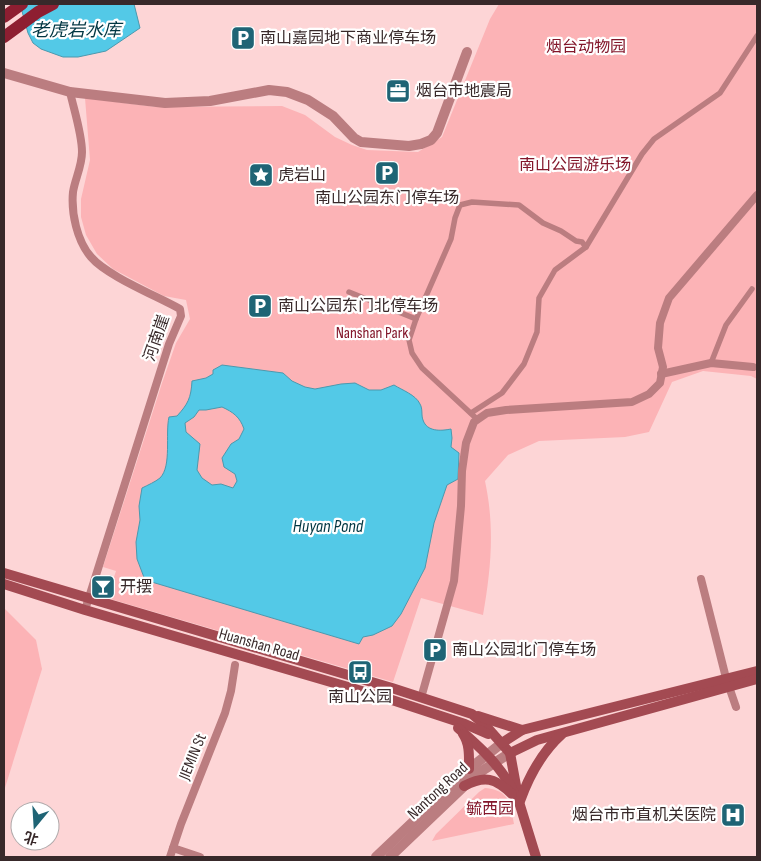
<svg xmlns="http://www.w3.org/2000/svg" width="761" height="861" font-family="'Sofia Sans Condensed','Noto Sans SC',sans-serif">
  <rect width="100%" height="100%" fill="#fdd5d6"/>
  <g fill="#fcb3b6">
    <path d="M 499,4 L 757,4 L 757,379 L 751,376 L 703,371 L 672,382 L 649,432 L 625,437 L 539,441 L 508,455 L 485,481 C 495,528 491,569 483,615 L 421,598 L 393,682 L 107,598 L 116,571 L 103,567 L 162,383 L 176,343 L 190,319 L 186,300 L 164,296 L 113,269 L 97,254 L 86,235 L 81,217 L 81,199 L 90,160 L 85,98 L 156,107 L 282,106 L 305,115 L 335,137 L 352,145 L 367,150 L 418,152 L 442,137 L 490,19 Z"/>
    <path d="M 4,608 L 36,640 L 42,669 L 4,791 Z"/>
    <path d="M 485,788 C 510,790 510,804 514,824 L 432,841 L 436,834 L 479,792 Z"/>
  </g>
  <g fill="#53c9e7" stroke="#4b99ae" fill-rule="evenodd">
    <path d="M 20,4 L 134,4 L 140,28 L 106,51 L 78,57 L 63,57 L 41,49 L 33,43 L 28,33 Z"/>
    <path d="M 222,365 L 283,373 L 292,381 L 305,387 L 315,389 L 341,384 L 355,383 L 369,390 L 381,390 L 394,385 C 402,390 416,395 420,404 C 423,409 421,415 423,420 C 427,432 441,431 451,429 L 452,438 L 451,447 L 459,453 L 458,479 L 447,485 L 434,523 L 425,568 L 401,614 L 392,626 L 373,635 L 363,637 L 359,644 L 145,580 L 137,559 L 136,542 L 140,520 L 139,506 L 142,488 C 148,485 155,482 160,478 C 172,466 165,434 169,417 L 177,416 C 188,404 191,398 192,381 L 206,378 L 213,374 L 213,370 ZM 222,407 C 233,412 240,417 244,429 L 239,439 L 231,444 L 222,458 L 224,467 L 235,474 L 237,481 L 233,488 L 221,484 L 212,485 L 202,478 L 197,470 L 200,444 L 186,432 L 185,423 L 194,417 L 199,410 L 206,410 Z"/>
  </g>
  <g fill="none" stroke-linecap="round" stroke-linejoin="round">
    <g stroke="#bb7d80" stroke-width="5.5">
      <path d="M 349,292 L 416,319"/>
      <path d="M 711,363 L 726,325 L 752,289"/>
      <path d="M 471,413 L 502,393 L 524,364 L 537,332 L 539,298 L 555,270 L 586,247 L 642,154 L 654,139 L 720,93 L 757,36"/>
      <path d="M 478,420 L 422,368 L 412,353 L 409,340 L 416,319 L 451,239 L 455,218 L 460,205 L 472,202 L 519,205 L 543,223 L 561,231 L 576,241 L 582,242 L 586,247"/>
    </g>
    <g stroke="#bb7d80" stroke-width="8">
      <path d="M 70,92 C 74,110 82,134 82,152 C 82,166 75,179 73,192 C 71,213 77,241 91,257 C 107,276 157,296 180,309 L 181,316 L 169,344 L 85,610"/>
      <path d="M 661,374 L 711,363 L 753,367"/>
      <path d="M 701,579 L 726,678 L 736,707"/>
      <path d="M 421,698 L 454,581 L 461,506 L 462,471 L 466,443 L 474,422 L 487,413 L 506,410 L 632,402 L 649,394 L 660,383 L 663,367 L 658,348 L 660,323 L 669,298 L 757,195"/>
      <path d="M 173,848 L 200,857"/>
      <path d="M 170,857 L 181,824 L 225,713 L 231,691 L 235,665"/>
    </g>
    <g stroke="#bb7d80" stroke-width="10">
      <path d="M 4,73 L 70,92 L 165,103 L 210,101 L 269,90 L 287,92 L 308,100 L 333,116 L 354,138 L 361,142 L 409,146 L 421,144 L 431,140 L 437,133 L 467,52"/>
      <path d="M 376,857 L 469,769 L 502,743"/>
      <path d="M 390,857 L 477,774 L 510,753"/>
    </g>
    <g stroke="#a34a52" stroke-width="10">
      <path d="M 4,573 L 392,688 L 472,714 L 486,726 L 510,753 L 519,802 L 536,857"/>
      <path d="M 4,584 L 85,610 L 389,699 L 465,724 L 488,734"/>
      <path d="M 478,716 L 522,730"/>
      <path d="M 458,728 C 481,748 499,764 514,792"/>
      <path d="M 463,734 C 470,744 469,757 469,769"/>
      <path d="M 502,743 L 522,730 L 757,671"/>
      <path d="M 510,753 L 537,740 L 757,679"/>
      <path d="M 464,786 C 485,775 495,778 512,794"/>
      <path d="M 520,801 C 529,776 542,752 562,734"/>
    </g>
    <g stroke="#8e1e31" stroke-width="12">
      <path d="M 4,17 L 22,4"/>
      <path d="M 4,37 L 38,12 L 53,4"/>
    </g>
  </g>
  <defs>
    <symbol id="parking-square" viewBox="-11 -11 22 22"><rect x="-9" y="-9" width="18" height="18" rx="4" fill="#1f6475" stroke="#fff"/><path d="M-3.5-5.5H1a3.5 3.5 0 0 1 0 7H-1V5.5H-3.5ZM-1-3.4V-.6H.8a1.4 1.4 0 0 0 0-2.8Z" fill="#fff"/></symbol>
    <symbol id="office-square" viewBox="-11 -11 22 22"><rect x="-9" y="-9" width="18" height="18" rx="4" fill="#1f6475" stroke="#fff"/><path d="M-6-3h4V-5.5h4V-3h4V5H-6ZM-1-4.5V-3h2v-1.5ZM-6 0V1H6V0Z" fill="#fff"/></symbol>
    <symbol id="sight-square" viewBox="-11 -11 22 22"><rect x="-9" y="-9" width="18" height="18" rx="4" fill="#1f6475" stroke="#fff"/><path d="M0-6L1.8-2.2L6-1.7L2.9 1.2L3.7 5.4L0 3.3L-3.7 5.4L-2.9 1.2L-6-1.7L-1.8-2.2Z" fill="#fff"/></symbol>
    <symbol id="bar-square" viewBox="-11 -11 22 22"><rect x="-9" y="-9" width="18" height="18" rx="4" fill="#1f6475" stroke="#fff"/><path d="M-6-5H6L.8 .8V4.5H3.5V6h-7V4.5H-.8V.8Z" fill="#fff"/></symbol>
    <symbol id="bus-square" viewBox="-11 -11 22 22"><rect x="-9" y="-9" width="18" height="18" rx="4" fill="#1f6475" stroke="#fff"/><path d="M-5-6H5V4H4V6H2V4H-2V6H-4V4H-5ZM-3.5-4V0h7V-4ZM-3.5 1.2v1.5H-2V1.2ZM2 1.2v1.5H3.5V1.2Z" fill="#fff"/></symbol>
    <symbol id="hospital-square" viewBox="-11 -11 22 22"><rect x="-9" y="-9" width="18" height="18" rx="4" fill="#1f6475" stroke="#fff"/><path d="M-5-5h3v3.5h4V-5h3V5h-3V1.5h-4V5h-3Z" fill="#fff"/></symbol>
  </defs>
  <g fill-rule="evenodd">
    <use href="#parking-square" x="229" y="24" width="28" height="28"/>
    <use href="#office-square" x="384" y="77" width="28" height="28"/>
    <use href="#parking-square" x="373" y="159" width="28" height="28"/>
    <use href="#sight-square" x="247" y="161" width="28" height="28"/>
    <use href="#parking-square" x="246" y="292" width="28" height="28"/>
    <use href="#bar-square" x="89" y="573" width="28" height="28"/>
    <use href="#parking-square" x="421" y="636" width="28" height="28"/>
    <use href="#bus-square" x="346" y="658" width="28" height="28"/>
    <use href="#hospital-square" x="719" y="801" width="28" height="28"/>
  </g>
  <g text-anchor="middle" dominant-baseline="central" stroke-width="4.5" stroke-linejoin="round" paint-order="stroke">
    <g font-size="16" fill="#38292a" stroke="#fff" text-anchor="start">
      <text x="260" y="38">南山嘉园地下商业停车场</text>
      <text x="416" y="91">烟台市地震局</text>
      <text x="278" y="175">虎岩山</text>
      <text x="387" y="198" text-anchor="middle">南山公园东门停车场</text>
      <text x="278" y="306">南山公园东门北停车场</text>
      <text x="120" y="587">开摆</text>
      <text x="452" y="650">南山公园北门停车场</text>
      <text x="360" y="697" text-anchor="middle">南山公园</text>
      <text x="716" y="815" text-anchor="end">烟台市市直机关医院</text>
    </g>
    <g font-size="16" fill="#83162a" stroke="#fff">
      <text x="586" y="47">烟台动物园</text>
      <text x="575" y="165">南山公园游乐场</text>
      <text x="372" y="333">Nanshan Park</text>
      <text x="490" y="809">毓西园</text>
    </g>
    <g font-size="16" fill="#38292a" stroke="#fff">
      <text transform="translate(157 338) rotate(-71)">河南崖</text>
      <text transform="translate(259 645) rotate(16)">Huanshan Road</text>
      <text transform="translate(193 757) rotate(-68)">JIEMIN St</text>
      <text transform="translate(438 791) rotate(-43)">Nantong Road</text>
    </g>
    <g font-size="18" font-style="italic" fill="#003642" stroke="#fff">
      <text x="76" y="30">老虎岩水库</text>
      <text x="328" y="526">Huyan Pond</text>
    </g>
  </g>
  <rect width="761" height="861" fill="none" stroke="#38292a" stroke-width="10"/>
  <g transform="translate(35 826) rotate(198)"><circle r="24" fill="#ffffff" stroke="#afa9aa"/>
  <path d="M0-4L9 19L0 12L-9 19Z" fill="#1f6475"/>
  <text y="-8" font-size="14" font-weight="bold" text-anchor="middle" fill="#38292a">北</text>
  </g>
</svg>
